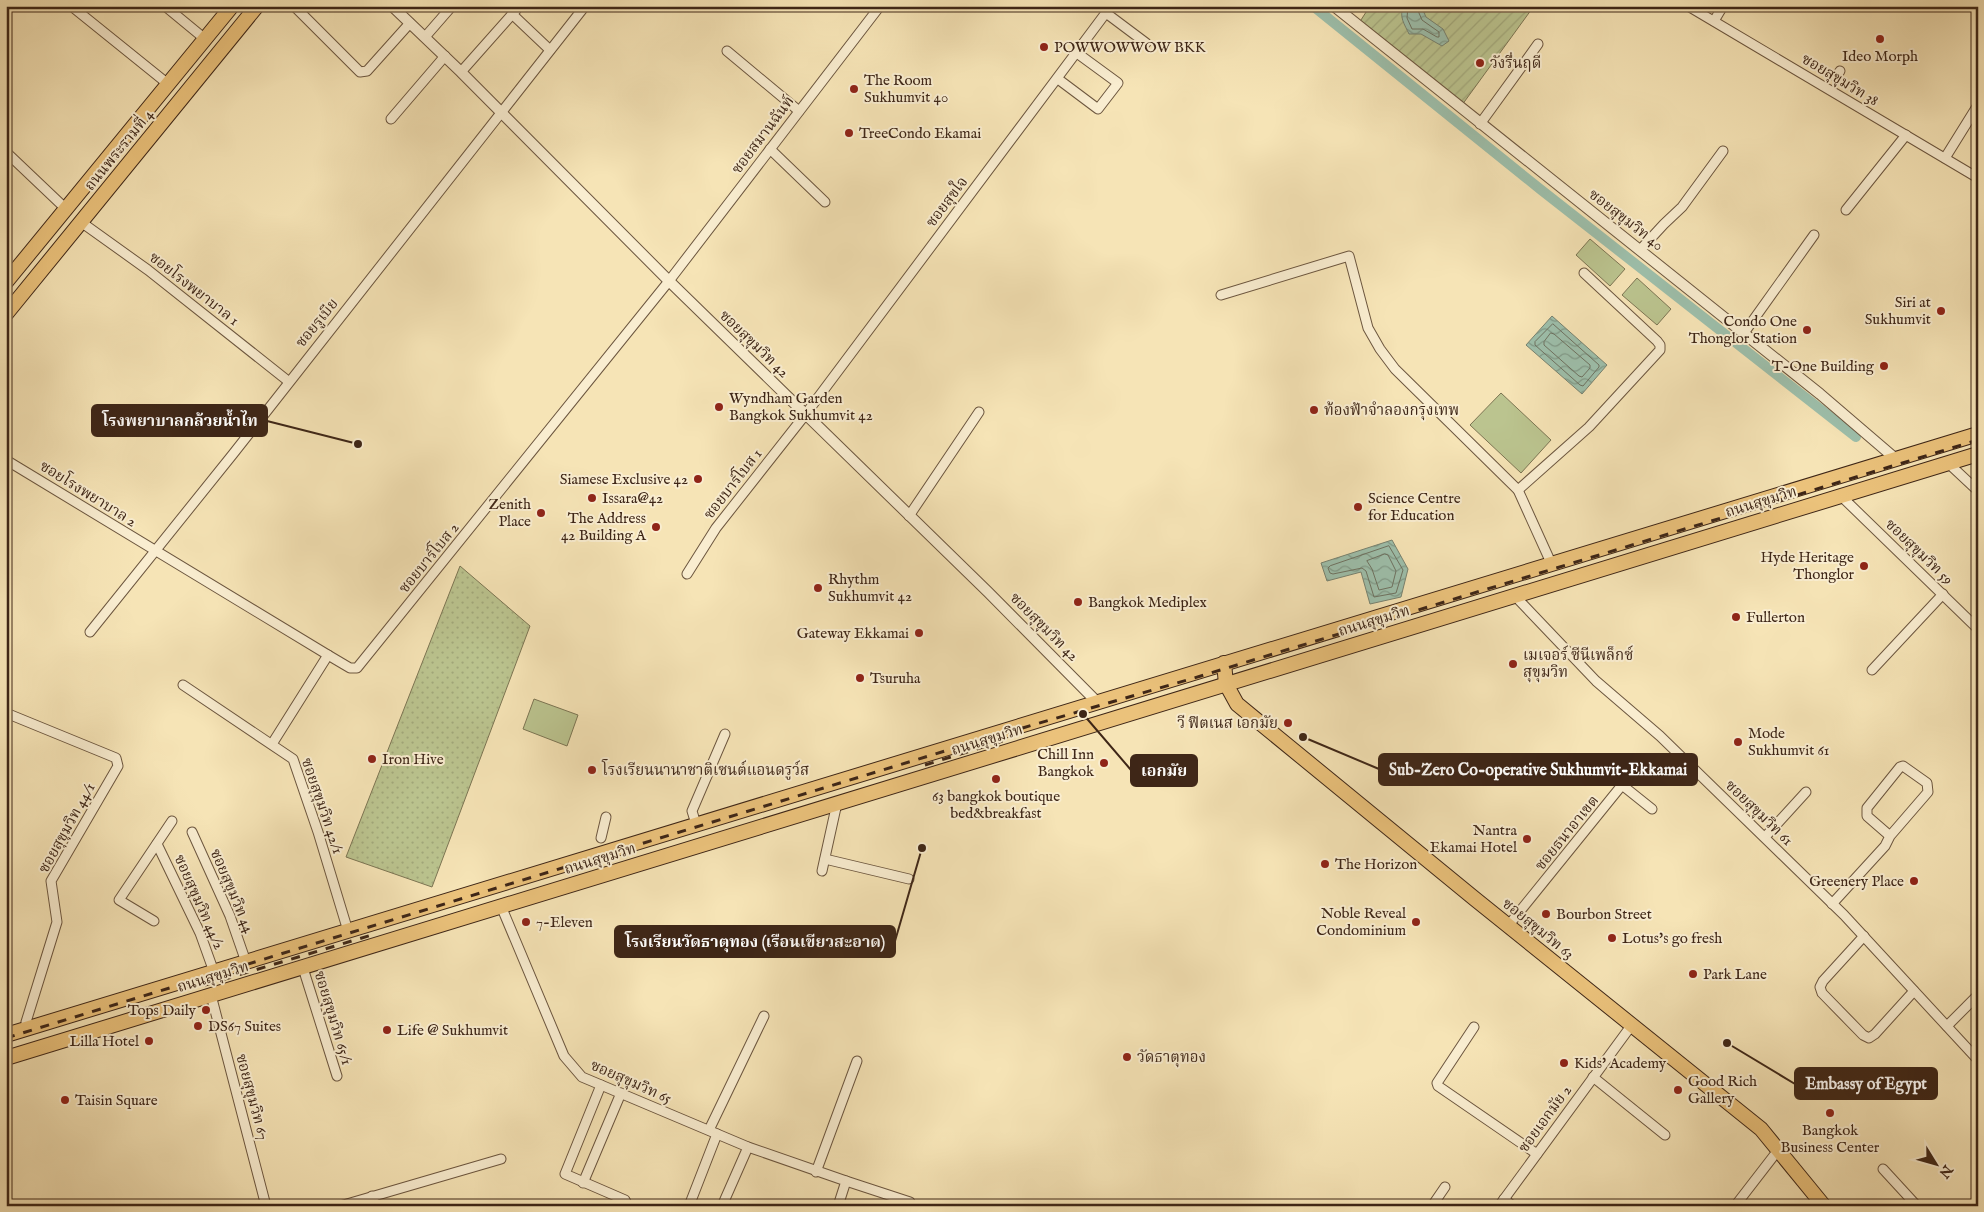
<svg xmlns="http://www.w3.org/2000/svg" width="1984" height="1212" font-family="'IM FELL English','Noto Serif Thai',serif">
  <defs>
    <pattern id="grass-dots" width="8" height="8" patternUnits="userSpaceOnUse" patternTransform="scale(1.25)"><rect width="8" height="8" fill="#bbc48f"/><path d="M2 2h.1M6 6h.1" fill="none" stroke="#a2a87b" stroke-width="1.8" stroke-linecap="round"/></pattern>
    <pattern id="garden-furrows" width="10" height="10" patternUnits="userSpaceOnUse" patternTransform="scale(1.25)"><rect width="10" height="10" fill="#bbc48f"/><path d="M-1 1l2-2M0 10L10 0M9 11l2-2" fill="none" stroke="#a2a87b"/></pattern>
    <pattern id="water-waves" width="16" height="10" patternUnits="userSpaceOnUse" patternTransform="scale(1.25)"><rect width="16" height="10" fill="#9dbfab"/><path d="M0 5q4-4 8 0t8 0" fill="none" stroke="#819b8a"/></pattern>
  </defs>
  <rect width="100%" height="100%" fill="#f6e4b6"/>
  <filter id="stains"><feTurbulence type="fractalNoise" baseFrequency=".004" numOctaves="4"/><feColorMatrix values="0 0 0 0 .2 0 0 0 0 .09 0 0 0 0 .02 0 0 0 .5 -.17"/></filter>
  <radialGradient id="worn" r=".72"><stop offset=".6" stop-color="#630" stop-opacity="0"/><stop offset="1" stop-color="#630" stop-opacity=".3"/></radialGradient>
  <path fill="url(#grass-dots)" stroke="#7c7553" d="M 460,566 L 530,626 L 432,887 L 346,857 Z"/>
  <path fill="url(#garden-furrows)" stroke="#7c7553" d="M 1370,6 L 1534,6 L 1462,105 L 1359,23 Z"/>
  <g fill="#bbc48f" stroke="#7c7553">
    <path d="M 1590,239 L 1625,269 L 1610,286 L 1576,255 Z"/>
    <path d="M 1637,278 L 1671,309 L 1657,325 L 1622,295 Z"/>
    <path d="M 1501,393 L 1551,440 L 1521,473 L 1470,425 Z"/>
    <path d="M 534,699 L 578,715 L 567,746 L 523,729 Z"/>
  </g>
  <g fill="url(#water-waves)" stroke="#778270">
    <path d="M 1404,6 L 1421,6 L 1426,17 L 1443,29 L 1449,41 L 1442,46 L 1421,34 L 1409,34 C 1405,25 1398,16 1404,6 Z"/>
    <path d="M 1552,316 L 1607,365 L 1582,394 L 1526,345 Z"/>
    <path d="M 1392,540 L 1408,569 L 1401,597 L 1370,604 L 1361,572 L 1327,581 L 1321,563 Z"/>
  </g>
  <g fill="none" stroke-linecap="round" stroke-linejoin="round">
    <g stroke="#6e7261" stroke-width="1">
      <path d="M 1408,6 L 1407,18 L 1412,29 L 1423,29 L 1437,37 L 1439,37 L 1439,32 L 1422,20 L 1416,6"/>
      <path d="M 1553,324 L 1599,365 L 1599,367 L 1583,386 L 1580,385 L 1535,345 L 1535,342 Z"/>
      <path d="M 1551,333 L 1554,334 L 1590,365 L 1590,368 L 1582,377 L 1579,376 L 1544,345 L 1544,342 Z"/>
      <path d="M 1389,546 L 1403,570 L 1396,593 L 1374,597 L 1366,571 L 1362,568 L 1333,574 L 1330,573 L 1328,568 L 1330,566 Z"/>
      <path d="M 1385,554 L 1388,555 L 1396,571 L 1392,587 L 1379,590 L 1372,569 L 1367,561 Z"/>
    </g>
    <path stroke="#9dbfab" stroke-width="10" d="M 1313,6 L 1540,189 L 1856,437"/>
    <defs>
      <g id="minor">
        <path d="M 165,6 L 205,39"/>
        <path d="M 294,6 L 360,72 L 367,71 L 410,23"/>
        <path d="M 1688,6 L 1978,178"/>
        <path d="M 75,9 L 168,84"/>
        <path d="M 1106,13 L 1146,43"/>
        <path d="M 512,14 L 550,50"/>
        <path d="M 1714,21 L 1723,6"/>
        <path d="M 425,37 L 452,6"/>
        <path d="M 727,51 L 799,111"/>
        <path d="M 461,72 L 516,10 L 512,6"/>
        <path d="M 1836,77 L 1840,71"/>
        <path d="M 1058,79 L 1098,109 L 1118,83 L 1077,53"/>
        <path d="M 391,119 L 445,56"/>
        <path d="M 1480,124 L 1538,44"/>
        <path d="M 770,149 L 825,202"/>
        <path d="M 6,152 L 66,209"/>
        <path d="M 1945,158 L 1978,105"/>
        <path d="M 1846,210 L 1906,135"/>
        <path d="M 81,222 L 148,270 L 288,381"/>
        <path d="M 1640,250 L 1664,224 L 1682,207 L 1723,151"/>
        <path d="M 1221,295 L 1349,256 L 1368,328 L 1380,349 L 1395,369 L 1518,490 L 1552,565"/>
        <path d="M 1744,333 L 1814,235"/>
        <path d="M 6,460 L 328,655 L 350,668 L 357,668 L 669,281 L 880,6"/>
        <path d="M 1947,462 L 1978,491"/>
        <path d="M 1518,490 L 1589,427 L 1660,350 L 1660,345 L 1657,341 L 1584,273"/>
        <path d="M 1840,495 L 1978,629"/>
        <path d="M 909,516 L 979,412"/>
        <path d="M 687,574 L 716,528 L 805,415 L 1111,6"/>
        <path d="M 1514,595 L 1596,681 L 1660,736 L 1844,915 L 1978,1060"/>
        <path d="M 90,632 L 233,454 L 585,6"/>
        <path d="M 1872,670 L 1943,594"/>
        <path d="M 183,685 L 293,759 L 318,832 L 348,931"/>
        <path d="M 6,713 L 116,758 L 118,766 L 51,881 L 57,922 L 26,1022 L 28,1029"/>
        <path d="M 272,744 L 328,655"/>
        <path d="M 696,824 L 692,811 L 725,734"/>
        <path d="M 192,832 L 230,916 L 246,962"/>
        <path d="M 1765,837 L 1806,792"/>
        <path d="M 601,838 L 606,817"/>
        <path d="M 157,844 L 200,933 L 214,972"/>
        <path d="M 825,859 L 909,879"/>
        <path d="M 822,871 L 837,803"/>
        <path d="M 1832,904 L 1885,846 L 1890,836 L 1867,816 L 1867,808 L 1900,767 L 1903,766 L 1927,783 L 1928,792 L 1890,836"/>
        <path d="M 501,906 L 564,1056 L 582,1077 L 748,1147 L 846,1181 L 838,1206"/>
        <path d="M 154,921 L 119,900 L 172,821"/>
        <path d="M 1508,926 L 1622,785 L 1652,809"/>
        <path d="M 1864,936 L 1823,981 L 1820,987 L 1822,993 L 1863,1035 L 1869,1038 L 1875,1034 L 1914,991"/>
        <path d="M 303,968 L 337,1076"/>
        <path d="M 211,995 L 266,1206"/>
        <path d="M 1947,1026 L 1978,995"/>
        <path d="M 1474,1027 L 1437,1083 L 1438,1086 L 1537,1154"/>
        <path d="M 1593,1077 L 1665,1135"/>
        <path d="M 601,1085 L 565,1174 L 625,1200 L 628,1206"/>
        <path d="M 709,1130 L 764,1016"/>
        <path d="M 1883,1169 L 1917,1206"/>
        <path d="M 816,1172 L 857,1061"/>
        <path d="M 846,1181 L 910,1202"/>
        <path d="M 583,1183 L 621,1093"/>
        <path d="M 372,1196 L 375,1206"/>
        <path d="M 1504,1199 L 1513,1206"/>
        <path d="M 340,1206 L 501,1159"/>
        <path d="M 689,1206 L 717,1134"/>
        <path d="M 722,1206 L 748,1147"/>
        <path d="M 1432,1206 L 1445,1187"/>
        <path d="M 1499,1206 L 1631,1026"/>
        <path d="M 1735,1206 L 1779,1149"/>
      </g>
      <g id="tertiary">
        <path d="M 392,6 L 461,72 L 669,281 L 988,592 L 1097,702"/>
        <path d="M 1334,6 L 1820,394 L 1897,460"/>
      </g>
      <g id="primary">
        <path d="M 6,282 L 232,6"/>
        <path d="M 6,314 L 257,6"/>
        <path d="M 1224,663 L 1226,684 L 1237,704 L 1475,899 L 1761,1129 L 1824,1206"/>
        <path d="M 6,1035 L 1978,434"/>
        <path d="M 6,1058 L 1978,454"/>
      </g>
    </defs>
    <use href="#minor" stroke="#6c563f" stroke-width="11"/>
    <use href="#tertiary" stroke="#6c563f" stroke-width="12"/>
    <use href="#primary" stroke="#3e2617" stroke-width="16"/>
    <use href="#minor" stroke="#f9edd0" stroke-width="9"/>
    <use href="#tertiary" stroke="#f9edd0" stroke-width="10"/>
    <use href="#primary" stroke="#ebc27b" stroke-width="14"/>
    <g stroke="#3e2617" stroke-width="3" stroke-dasharray="9 9" stroke-linecap="butt">
      <path d="M 925,765 L 1006,740"/>
      <path d="M 205,985 L 375,934"/>
      <path d="M 6,1038 L 971,743 L 1194,678 L 1978,440"/>
    </g>
  </g>
  <g fill="#8f2418" stroke="#f9edd0" stroke-width="2">
    <circle cx="1880" cy="39" r="5"/>
    <circle cx="1044" cy="47" r="5"/>
    <circle cx="1480" cy="63" r="5"/>
    <circle cx="854" cy="89" r="5"/>
    <circle cx="849" cy="133" r="5"/>
    <circle cx="1941" cy="311" r="5"/>
    <circle cx="1807" cy="330" r="5"/>
    <circle cx="1884" cy="366" r="5"/>
    <circle cx="719" cy="407" r="5"/>
    <circle cx="1314" cy="410" r="5"/>
    <circle cx="698" cy="479" r="5"/>
    <circle cx="592" cy="498" r="5"/>
    <circle cx="1358" cy="507" r="5"/>
    <circle cx="541" cy="513" r="5"/>
    <circle cx="656" cy="527" r="5"/>
    <circle cx="1864" cy="566" r="5"/>
    <circle cx="818" cy="588" r="5"/>
    <circle cx="1078" cy="602" r="5"/>
    <circle cx="1736" cy="617" r="5"/>
    <circle cx="919" cy="633" r="5"/>
    <circle cx="1513" cy="664" r="5"/>
    <circle cx="860" cy="678" r="5"/>
    <circle cx="1288" cy="723" r="5"/>
    <circle cx="1738" cy="742" r="5"/>
    <circle cx="372" cy="759" r="5"/>
    <circle cx="1104" cy="763" r="5"/>
    <circle cx="592" cy="770" r="5"/>
    <circle cx="996" cy="779" r="5"/>
    <circle cx="1527" cy="839" r="5"/>
    <circle cx="1325" cy="864" r="5"/>
    <circle cx="1914" cy="881" r="5"/>
    <circle cx="1546" cy="914" r="5"/>
    <circle cx="526" cy="922" r="5"/>
    <circle cx="1416" cy="922" r="5"/>
    <circle cx="1612" cy="938" r="5"/>
    <circle cx="1693" cy="974" r="5"/>
    <circle cx="206" cy="1010" r="5"/>
    <circle cx="198" cy="1026" r="5"/>
    <circle cx="387" cy="1030" r="5"/>
    <circle cx="149" cy="1041" r="5"/>
    <circle cx="1127" cy="1057" r="5"/>
    <circle cx="1564" cy="1063" r="5"/>
    <circle cx="1678" cy="1090" r="5"/>
    <circle cx="65" cy="1100" r="5"/>
    <circle cx="1830" cy="1113" r="5"/>
  </g>
  <g text-anchor="middle" dominant-baseline="central" stroke-width="4" stroke-linejoin="round" paint-order="stroke">
    <g font-size="15" fill="#3e2617" stroke="#f9edd0" text-anchor="start">
      <text x="1054" y="47">POWWOWWOW BKK</text>
      <text x="1880" y="56" text-anchor="middle">Ideo Morph</text>
      <text x="1490" y="63">วังรื่นฤดี</text>
      <text x="864" y="80">The Room<tspan x="864" dy="17">Sukhumvit 40</tspan></text>
      <text x="859" y="133">TreeCondo Ekamai</text>
      <text x="1931" y="302" text-anchor="end">Siri at<tspan x="1931" dy="17">Sukhumvit</tspan></text>
      <text x="1797" y="321" text-anchor="end">Condo One<tspan x="1797" dy="17">Thonglor Station</tspan></text>
      <text x="1874" y="366" text-anchor="end">T-One Building</text>
      <text x="729" y="398">Wyndham Garden<tspan x="729" dy="17">Bangkok Sukhumvit 42</tspan></text>
      <text x="1324" y="410">ท้องฟ้าจำลองกรุงเทพ</text>
      <text x="688" y="479" text-anchor="end">Siamese Exclusive 42</text>
      <text x="602" y="498">Issara@42</text>
      <text x="1368" y="498">Science Centre<tspan x="1368" dy="17">for Education</tspan></text>
      <text x="531" y="504" text-anchor="end">Zenith<tspan x="531" dy="17">Place</tspan></text>
      <text x="646" y="518" text-anchor="end">The Address<tspan x="646" dy="17">42 Building A</tspan></text>
      <text x="1854" y="557" text-anchor="end">Hyde Heritage<tspan x="1854" dy="17">Thonglor</tspan></text>
      <text x="828" y="579">Rhythm<tspan x="828" dy="17">Sukhumvit 42</tspan></text>
      <text x="1088" y="602">Bangkok Mediplex</text>
      <text x="1746" y="617">Fullerton</text>
      <text x="909" y="633" text-anchor="end">Gateway Ekkamai</text>
      <text x="1523" y="655">เมเจอร์ ซีนีเพล็กซ์<tspan x="1523" dy="17">สุขุมวิท</tspan></text>
      <text x="870" y="678">Tsuruha</text>
      <text x="1278" y="723" text-anchor="end">วี ฟิตเนส เอกมัย</text>
      <text x="1748" y="733">Mode<tspan x="1748" dy="17">Sukhumvit 61</tspan></text>
      <text x="1094" y="754" text-anchor="end">Chill Inn<tspan x="1094" dy="17">Bangkok</tspan></text>
      <text x="382" y="759">Iron Hive</text>
      <text x="602" y="770">โรงเรียนนานาชาติเซนต์แอนดรูว์ส</text>
      <text x="996" y="796" text-anchor="middle">63 bangkok boutique<tspan x="996" dy="17">bed&amp;breakfast</tspan></text>
      <text x="1517" y="830" text-anchor="end">Nantra<tspan x="1517" dy="17">Ekamai Hotel</tspan></text>
      <text x="1335" y="864">The Horizon</text>
      <text x="1904" y="881" text-anchor="end">Greenery Place</text>
      <text x="1406" y="913" text-anchor="end">Noble Reveal<tspan x="1406" dy="17">Condominium</tspan></text>
      <text x="1556" y="914">Bourbon Street</text>
      <text x="536" y="922">7-Eleven</text>
      <text x="1622" y="938">Lotus's go fresh</text>
      <text x="1703" y="974">Park Lane</text>
      <text x="196" y="1010" text-anchor="end">Tops Daily</text>
      <text x="208" y="1026">DS67 Suites</text>
      <text x="397" y="1030">Life @ Sukhumvit</text>
      <text x="139" y="1041" text-anchor="end">Lilla Hotel</text>
      <text x="1137" y="1057">วัดธาตุทอง</text>
      <text x="1574" y="1063">Kids' Academy</text>
      <text x="1688" y="1081">Good Rich<tspan x="1688" dy="17">Gallery</tspan></text>
      <text x="75" y="1100">Taisin Square</text>
      <text x="1830" y="1130" text-anchor="middle">Bangkok<tspan x="1830" dy="17">Business Center</tspan></text>
    </g>
    <g font-size="15" fill="#3e2617" stroke="#f9edd0">
      <text transform="translate(1840 80) rotate(31)">ซอยสุขุมวิท 38</text>
      <text transform="translate(763 135) rotate(-53)">ซอยสมานฉันท์</text>
      <text transform="translate(119 150) rotate(-51)">ถนนพระรามที่ 4</text>
      <text transform="translate(947 202) rotate(-53)">ซอยสุขใจ</text>
      <text transform="translate(1626 220) rotate(38)">ซอยสุขุมวิท 40</text>
      <text transform="translate(194 289) rotate(38)">ซอยโรงพยาบาล 1</text>
      <text transform="translate(317 323) rotate(-51)">ซอยรูเบีย</text>
      <text transform="translate(754 344) rotate(44)">ซอยสุขุมวิท 42</text>
      <text transform="translate(733 484) rotate(-52)">ซอยบาร์โบส 1</text>
      <text transform="translate(88 494) rotate(32)">ซอยโรงพยาบาล 2</text>
      <text transform="translate(1761 502) rotate(-17)">ถนนสุขุมวิท</text>
      <text transform="translate(1919 552) rotate(44)">ซอยสุขุมวิท 59</text>
      <text transform="translate(429 558) rotate(-51)">ซอยบาร์โบส 2</text>
      <text transform="translate(1374 621) rotate(-17)">ถนนสุขุมวิท</text>
      <text transform="translate(1044 627) rotate(45)">ซอยสุขุมวิท 42</text>
      <text transform="translate(987 740) rotate(-17)">ถนนสุขุมวิท</text>
      <text transform="translate(322 806) rotate(71)">ซอยสุขุมวิท 42/1</text>
      <text transform="translate(1759 813) rotate(44)">ซอยสุขุมวิท 61</text>
      <text transform="translate(67 828) rotate(-61)">ซอยสุขุมวิท 44/1</text>
      <text transform="translate(1567 833) rotate(-51)">ซอยธนาอาเขต</text>
      <text transform="translate(600 859) rotate(-17)">ถนนสุขุมวิท</text>
      <text transform="translate(232 891) rotate(67)">ซอยสุขุมวิท 44</text>
      <text transform="translate(199 902) rotate(66)">ซอยสุขุมวิท 44/2</text>
      <text transform="translate(1538 929) rotate(39)">ซอยสุขุมวิท 63</text>
      <text transform="translate(213 977) rotate(-17)">ถนนสุขุมวิท</text>
      <text transform="translate(333 1018) rotate(73)">ซอยสุขุมวิท 65/1</text>
      <text transform="translate(631 1082) rotate(24)">ซอยสุขุมวิท 65</text>
      <text transform="translate(252 1097) rotate(75)">ซอยสุขุมวิท 67</text>
      <text transform="translate(1545 1119) rotate(-54)">ซอยเอกมัย 2</text>
    </g>
  </g>
  <path fill="none" stroke="#3e2617" stroke-width="2" d="M358 444L267 421M1303 737L1379 769M1083 714L1131 770M922 848L895 941M1727 1043L1795 1084"/>
  <g fill="#3e2617" stroke="#f9edd0" stroke-width="2">
    <circle cx="358" cy="444" r="5"/>
    <circle cx="1303" cy="737" r="5"/>
    <circle cx="1083" cy="714" r="5"/>
    <circle cx="922" cy="848" r="5"/>
    <circle cx="1727" cy="1043" r="5"/>
  </g>
  <g fill="#3e2617" stroke="#3e2617" stroke-width="2">
    <rect x="92" y="405" width="175" height="31" rx="5"/>
    <rect x="1379" y="754" width="318" height="31" rx="5"/>
    <rect x="1131" y="755" width="66" height="31" rx="5"/>
    <rect x="615" y="926" width="280" height="31" rx="5"/>
    <rect x="1795" y="1068" width="142" height="31" rx="5"/>
  </g>
  <g font-size="16" text-anchor="middle" font-weight="bold" fill="#fff">
    <text x="180" y="426">โรงพยาบาลกล้วยน้ำไท</text>
    <text x="1538" y="775">Sub-Zero Co-operative Sukhumvit-Ekkamai</text>
    <text x="1164" y="776">เอกมัย</text>
    <text x="755" y="947">โรงเรียนวัดธาตุทอง (เรือนเขียวสะอาด)</text>
    <text x="1866" y="1089">Embassy of Egypt</text>
  </g>
  <rect width="1984" height="1212" fill="none" stroke="#f6e4b6" stroke-width="25"/>
  <rect x="8" y="8" width="1969" height="1197" fill="none" stroke="#3e2617" stroke-width="2.5"/>
  <rect x="12" y="12" width="1959" height="1187" fill="none" stroke="#3e2617"/>
  <g transform="translate(1936 1164) rotate(127)" stroke="#f9edd0" stroke-width="4" paint-order="stroke">
  <path d="M0-4L9 19L0 12L-9 19Z" fill="#3e2617"/>
  <text y="-8" font-size="14" font-weight="bold" text-anchor="middle" fill="#3e2617">N</text>
  </g>
  <rect width="100%" height="100%" filter="url(#stains)"/>
  <rect width="100%" height="100%" fill="url(#worn)"/>
</svg>
